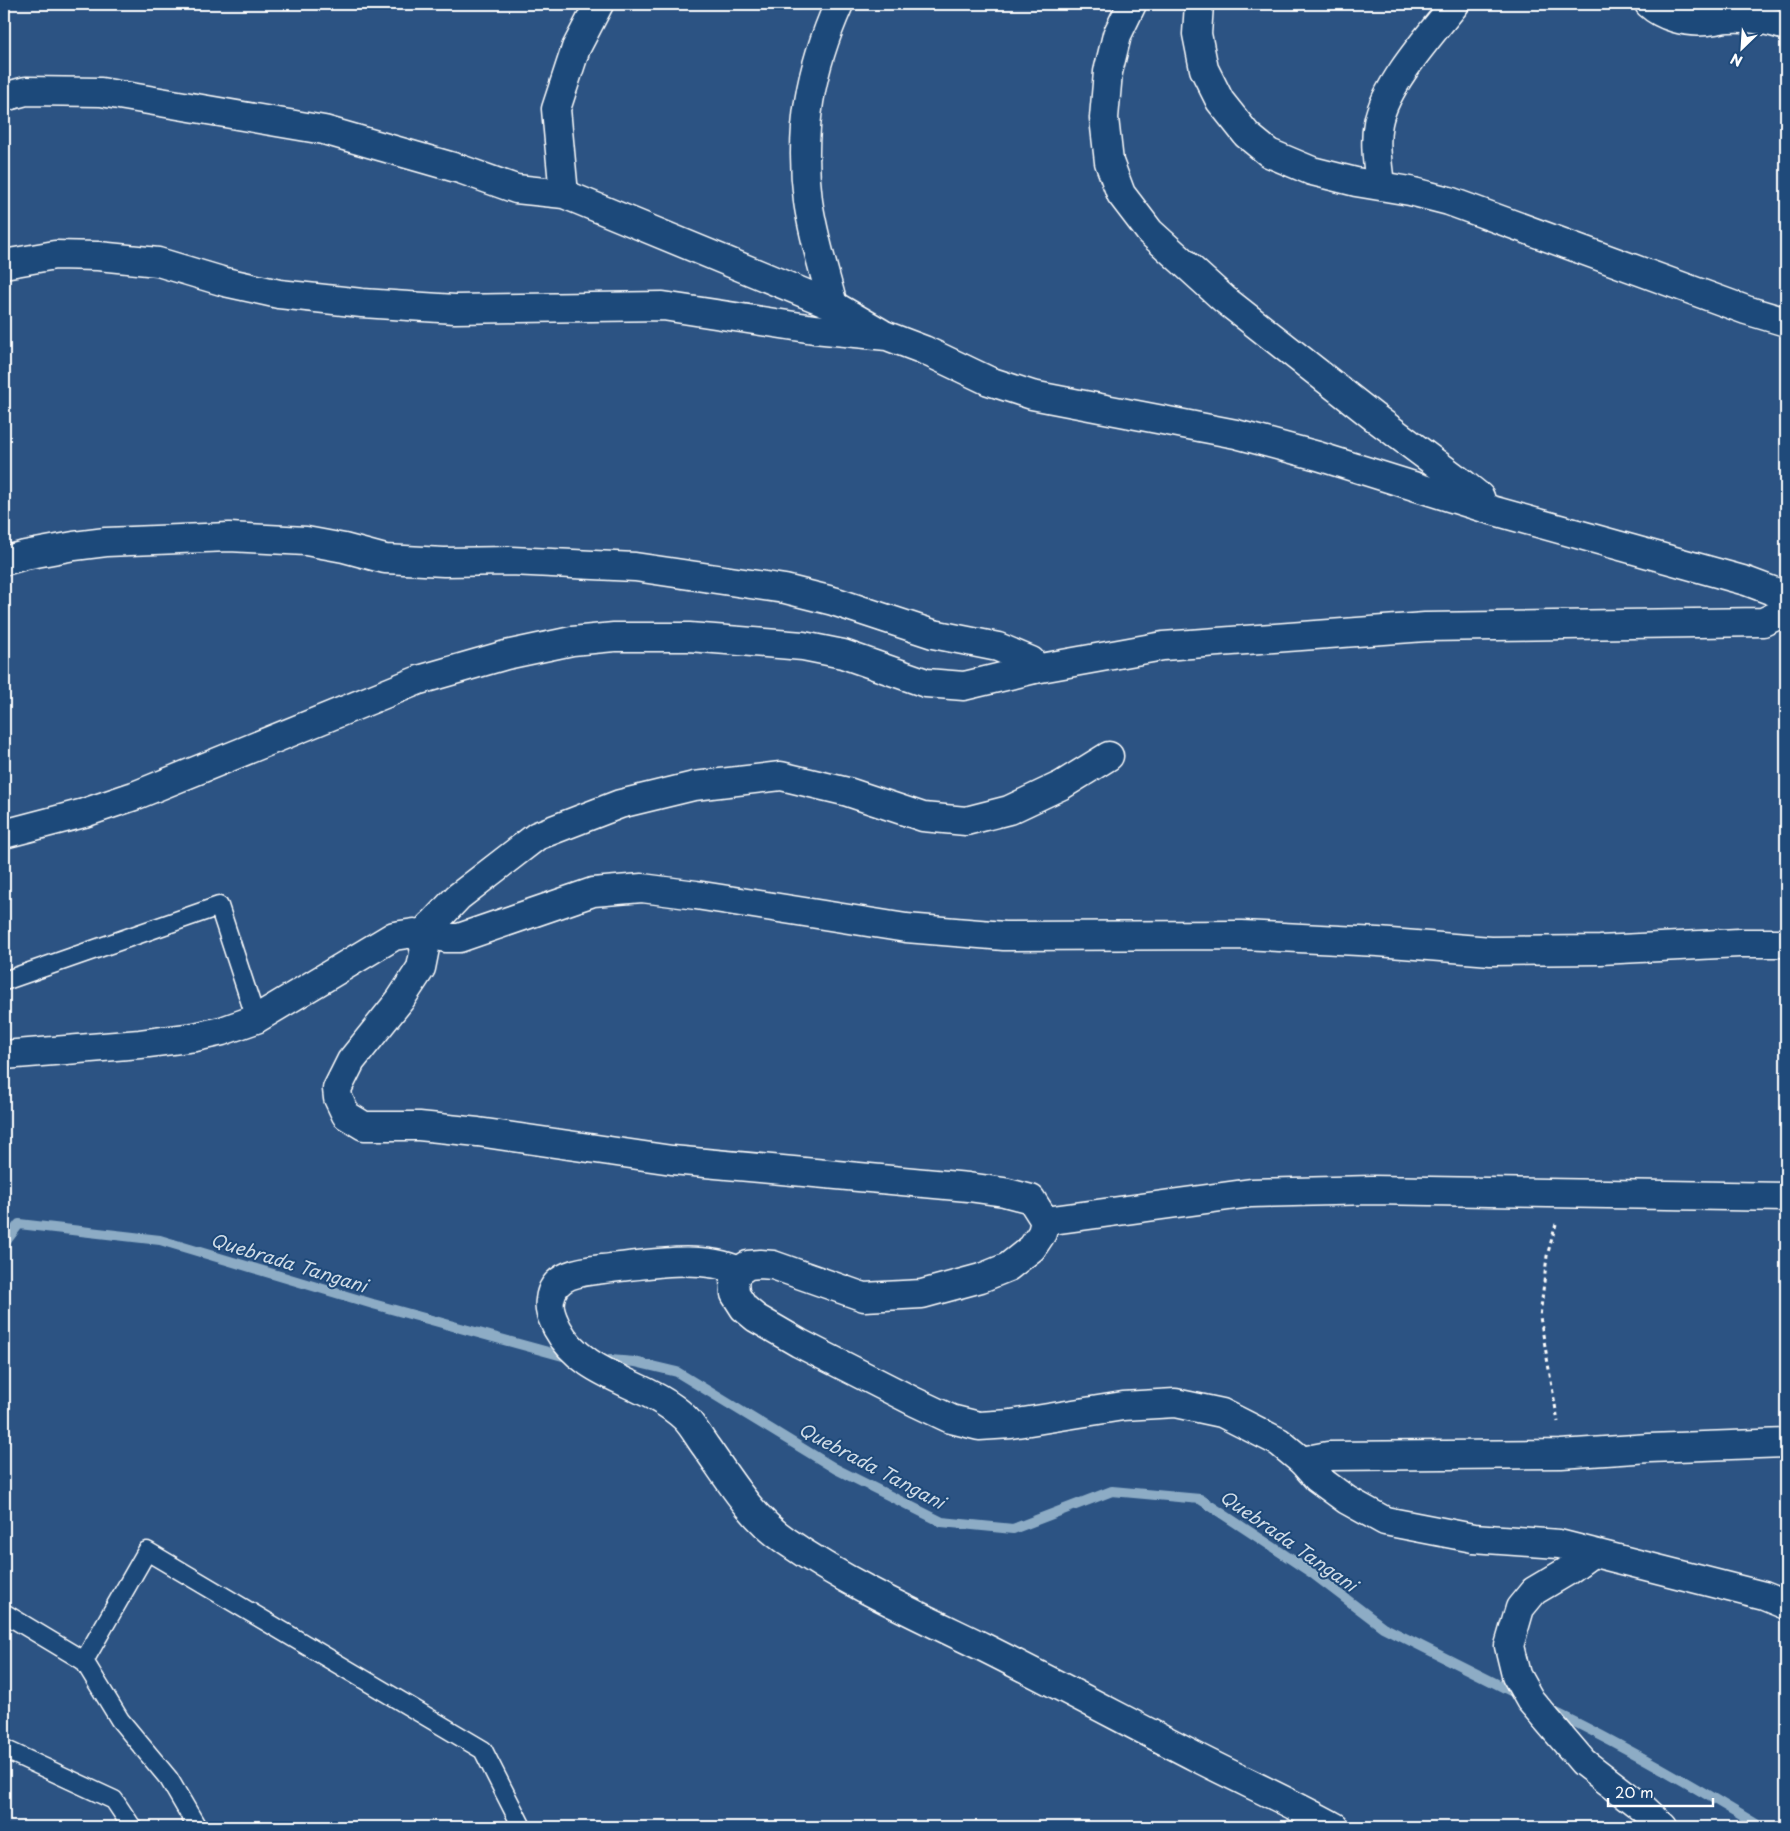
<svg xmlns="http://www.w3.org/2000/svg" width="1790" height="1831" font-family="'Playpen Sans',sans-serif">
  <rect width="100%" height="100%" fill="#2c5383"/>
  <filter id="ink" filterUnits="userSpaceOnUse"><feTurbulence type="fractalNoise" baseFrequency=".02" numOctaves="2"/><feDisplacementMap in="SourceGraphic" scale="10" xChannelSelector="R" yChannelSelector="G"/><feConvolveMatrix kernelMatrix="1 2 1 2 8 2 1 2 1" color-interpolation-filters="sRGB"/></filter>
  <g filter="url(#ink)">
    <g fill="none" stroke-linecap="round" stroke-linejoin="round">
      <g stroke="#8dacc5" stroke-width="10">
        <path d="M 4,1244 L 19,1224 L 160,1240 L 373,1304 L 570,1358"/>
        <path d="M 610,1360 L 635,1362 L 677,1372 L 836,1469 L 942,1522 L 1013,1529 L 1112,1491 L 1200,1499 L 1312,1573 L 1383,1627 L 1519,1695"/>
        <path d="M 1550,1710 C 1622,1744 1692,1785 1761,1827"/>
      </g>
      <defs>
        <g id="service">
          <path d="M 4,981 L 219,906 L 256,1019"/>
          <path d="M 4,1613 L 84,1661 L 120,1720 L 169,1779 L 197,1827"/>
          <path d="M 84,1661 L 147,1551 L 483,1750 L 522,1827"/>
          <path d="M 4,1749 L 114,1800 L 132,1827"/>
        </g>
        <g id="minor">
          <path d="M 1132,4 L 1117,35 L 1108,72 L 1104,118 L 1109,162 L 1121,194 L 1150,232 L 1224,299 L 1374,417 L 1465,485 L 1480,497 L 1482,504"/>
          <path d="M 1199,4 L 1197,34 L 1204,69 L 1220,101 L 1247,135 L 1269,153 L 1312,171 L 1356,182 L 1410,191 L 1449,201 L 1746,310 L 1786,322"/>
          <path d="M 1649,4 C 1663,17 1686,23 1706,21 C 1714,21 1721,18 1729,18 C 1748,17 1768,20 1786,26"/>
          <path d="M 4,97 L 26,91 L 101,92 L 196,108 L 324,130 L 460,169 L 516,189 L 564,194 L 833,305 L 881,333"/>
          <path d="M 1380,185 C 1378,166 1374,143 1378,123 C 1385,85 1431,34 1455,4"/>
          <path d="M 564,194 L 556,109 L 576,48 L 599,4"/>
          <path d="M 4,264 L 55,255 L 98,256 L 158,262 L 225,282 L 279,294 L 362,303 L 455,309 L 663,306 L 814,329 L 887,336 L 924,350 L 989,381 L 1032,395 L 1236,434 L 1318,456 L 1484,508 L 1746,581 L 1786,596"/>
          <path d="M 833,305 C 824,271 813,236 808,201 C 799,130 810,69 839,4"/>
          <path d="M 4,561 L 25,555 L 74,546 L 106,542 L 229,537 L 306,541 L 344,548 L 385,559 L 444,562 L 511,561 L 635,567 L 785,589 L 833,601 L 933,634 L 998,647 L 1031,661 L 1035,669"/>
          <path d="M 4,834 L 84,813 L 134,796 L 419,680 L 506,655 L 572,641 L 614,637 L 689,637 L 803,646 L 843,654 L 926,683 L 964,686 L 1035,669 L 1163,646 L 1425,627 L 1763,622 L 1776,616 L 1786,607"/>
          <path d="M 430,926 L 445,938 L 459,938 L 593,892 L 642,888 L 696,895 L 906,928 L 1004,936 L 1242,935 L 1378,942 L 1491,951 L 1600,950 L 1739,943 L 1786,943"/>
          <path d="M 420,937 L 458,897 L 537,836 L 620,804 L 694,786 L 781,776 L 848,792 L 923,817 L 966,821 L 1009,810 L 1062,785 L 1109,756"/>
          <path d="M 4,1055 L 140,1044 L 195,1037 L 222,1031 L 256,1019 L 394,936 L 414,933 L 420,937 L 425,948 L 421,968 L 400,1000 L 351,1061 L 337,1089 L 338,1098 L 346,1115 L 364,1126 L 419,1126 L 478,1132 L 672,1160 L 968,1187 L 1004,1192 L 1031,1199 L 1045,1221 L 1042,1233 L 1032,1248 L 1008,1267 L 981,1278 L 922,1294 L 864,1297 L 773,1265 L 760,1264 L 748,1265 L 739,1271 L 734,1279 L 735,1294 L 744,1308 L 756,1318 L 799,1343 L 915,1402 L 951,1419 L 979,1426 L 1011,1424 L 1123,1406 L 1175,1403 L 1222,1413 L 1279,1442 L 1302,1461 L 1317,1478 L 1347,1500 L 1385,1521 L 1473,1538 L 1559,1544 L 1764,1596 L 1786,1605"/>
          <path d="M 1045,1221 L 1251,1193 L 1372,1190 L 1786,1197"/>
          <path d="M 739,1271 C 703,1254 650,1264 611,1268 C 588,1271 553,1271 550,1300 C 548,1311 553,1319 557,1328 C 584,1379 647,1381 685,1418 C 693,1426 699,1438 706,1447 C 730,1481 751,1517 786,1541 C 848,1584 915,1614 983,1647 C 1055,1683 1126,1721 1198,1758 C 1243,1781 1290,1802 1335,1827"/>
          <path d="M 1302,1461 L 1328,1456 L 1561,1454 L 1649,1448 L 1786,1443"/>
          <path d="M 1592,1553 L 1566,1572 L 1534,1591 L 1520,1608 L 1509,1646 L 1516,1675 L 1530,1700 L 1583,1762 L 1644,1809 L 1663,1827"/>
        </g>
      </defs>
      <use href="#service" stroke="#fff" stroke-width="21"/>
      <use href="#minor" stroke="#fff" stroke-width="31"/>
      <path stroke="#fff" stroke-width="3" stroke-dasharray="4 4" stroke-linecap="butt" d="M 1556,1224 L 1547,1256 L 1540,1317 L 1558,1422"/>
      <use href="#service" stroke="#1f4a7a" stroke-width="18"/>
      <use href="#minor" stroke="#1f4a7a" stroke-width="28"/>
    </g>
  </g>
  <g text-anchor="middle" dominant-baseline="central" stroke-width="4" stroke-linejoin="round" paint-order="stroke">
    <g font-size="18" font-style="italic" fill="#d0dce7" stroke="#1f4a7a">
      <text transform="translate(289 1262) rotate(17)">Quebrada Tangani</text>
      <text transform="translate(872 1465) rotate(28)">Quebrada Tangani</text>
      <text transform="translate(1289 1540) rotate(35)">Quebrada Tangani</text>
    </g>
  </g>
  <rect width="1790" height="1831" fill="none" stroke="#1f4a7a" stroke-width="20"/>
  <rect x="10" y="10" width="1770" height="1811" fill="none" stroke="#fff" stroke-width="2" filter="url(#ink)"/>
  <g transform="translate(1742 48) rotate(205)" stroke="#1f4a7a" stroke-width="4" paint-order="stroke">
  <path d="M0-4L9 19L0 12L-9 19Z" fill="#ffffff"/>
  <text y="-8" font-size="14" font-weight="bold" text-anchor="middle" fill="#ffffff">N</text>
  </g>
  <path d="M1608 1798v8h105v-8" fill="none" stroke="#ffffff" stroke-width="2.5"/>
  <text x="1615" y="1798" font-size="15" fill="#ffffff" stroke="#1f4a7a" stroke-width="4" paint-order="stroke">20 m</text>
</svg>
